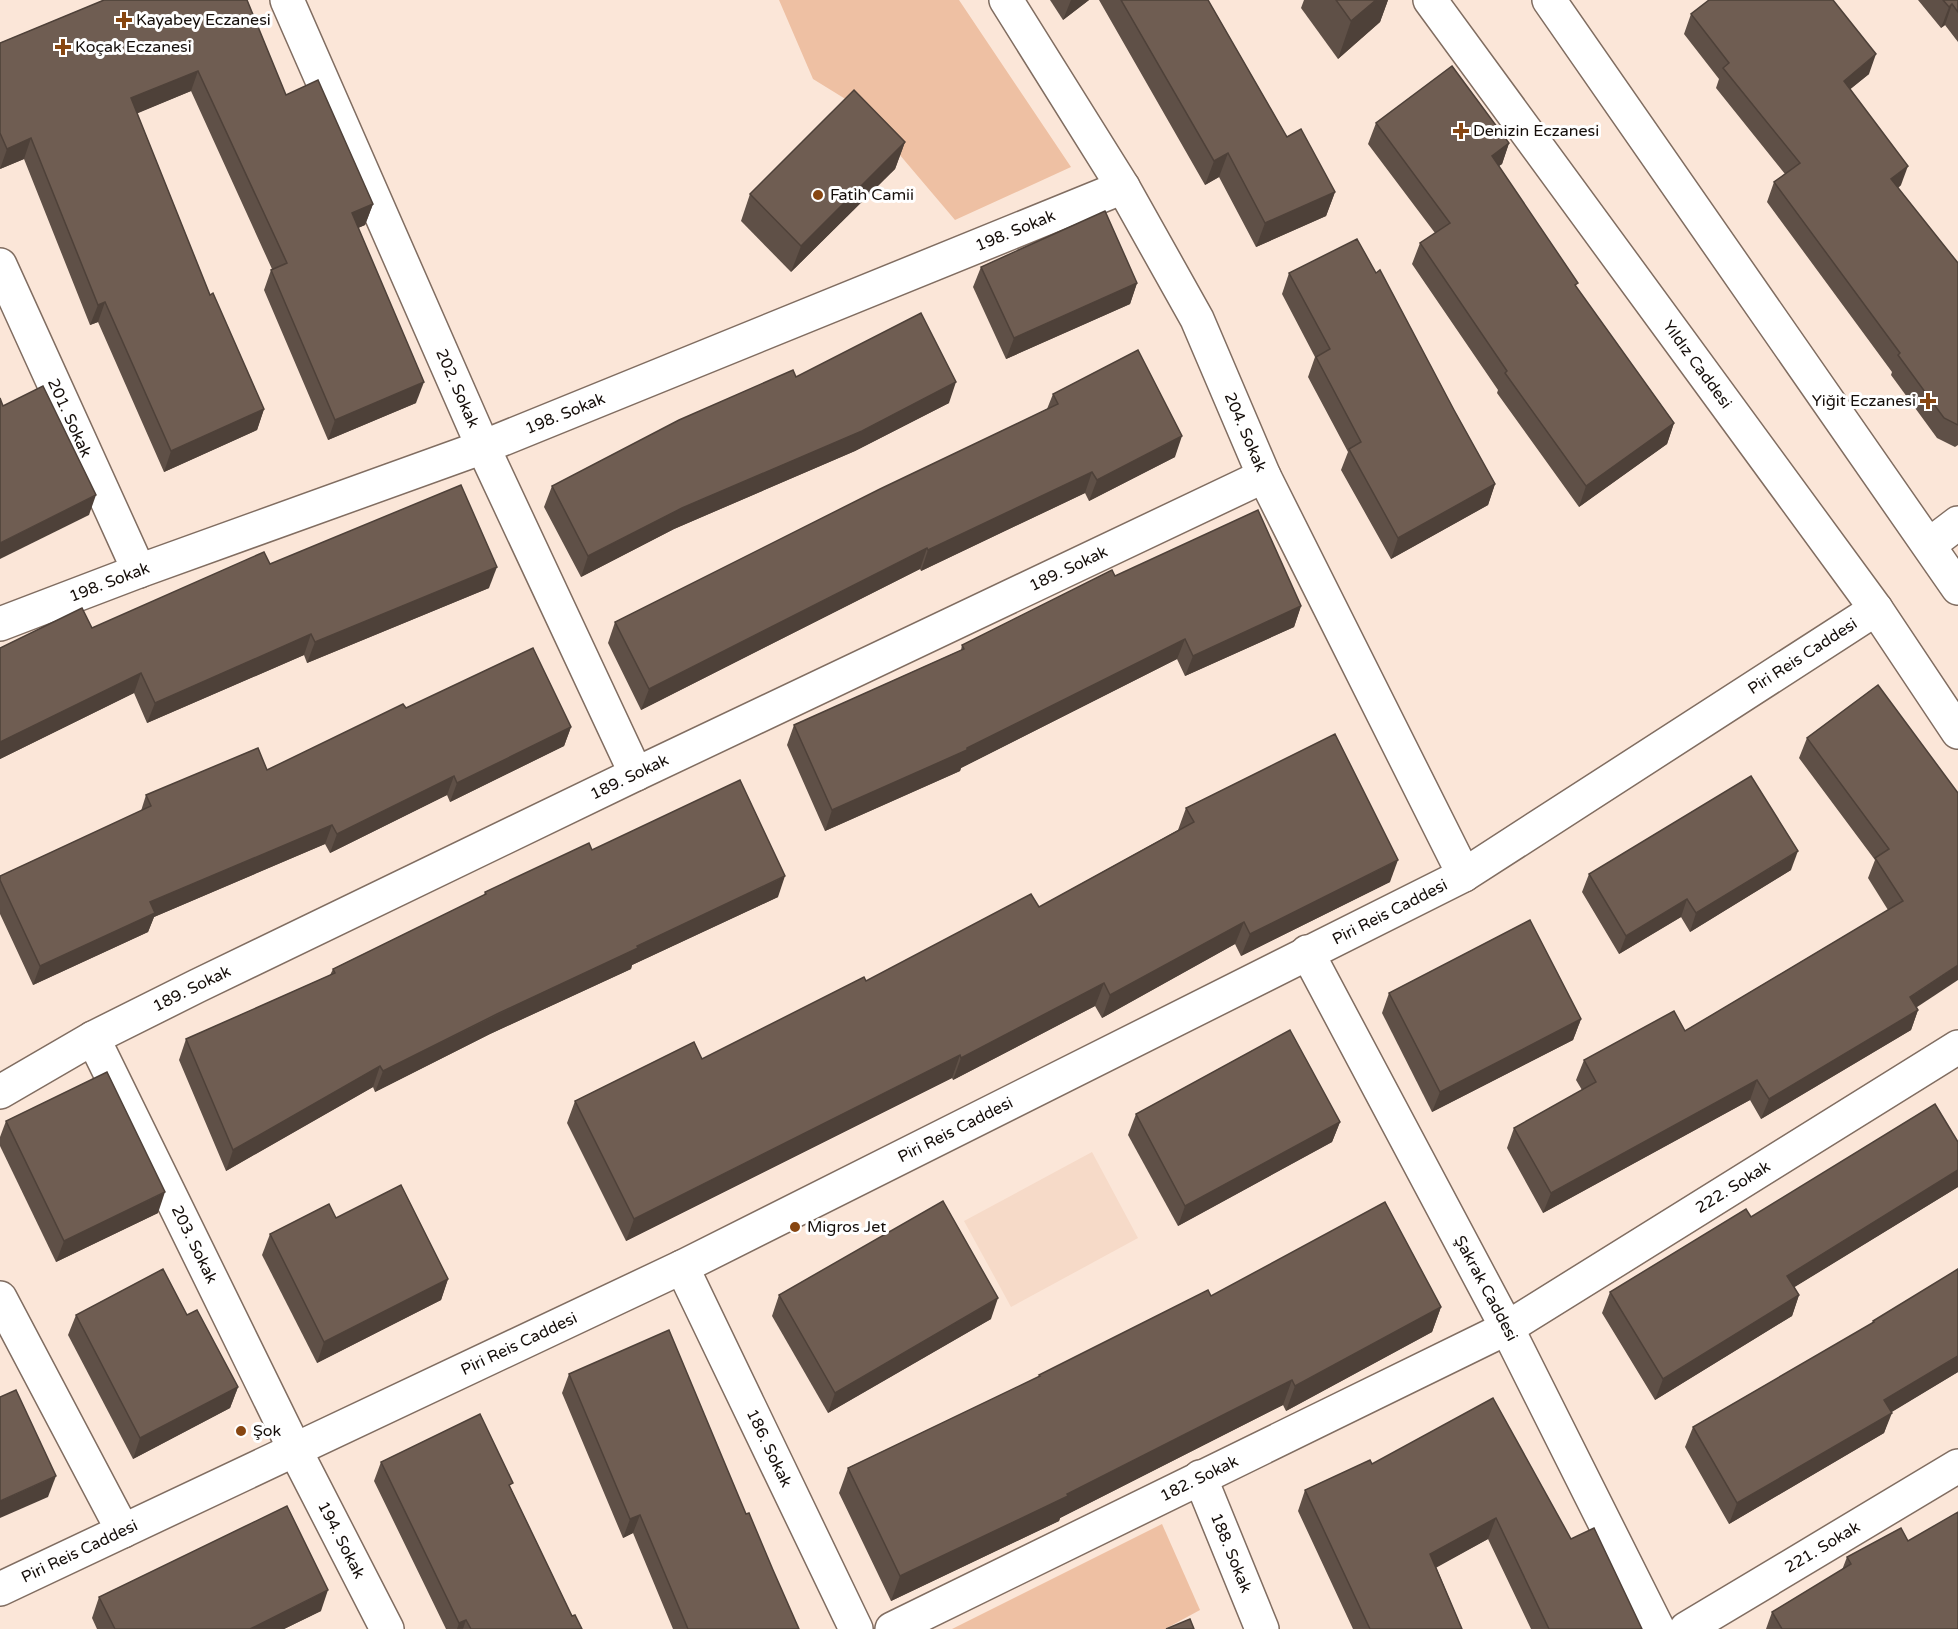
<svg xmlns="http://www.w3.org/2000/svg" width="1958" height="1629" font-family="'Varela Round',sans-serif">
  <rect width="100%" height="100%" fill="#fbe6d8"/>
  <path fill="#f6dac8" d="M 1092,1152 L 1138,1238 L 1011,1307 L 964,1221 Z"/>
  <g fill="#eec0a3">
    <path d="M 779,0 L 959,0 L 1071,167 L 955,220 L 860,108 L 813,79 Z"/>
    <path d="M 1162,1524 L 1200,1610 L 1165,1629 L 952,1629 Z"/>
  </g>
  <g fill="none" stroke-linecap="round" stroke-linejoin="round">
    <defs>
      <g id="street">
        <path id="s1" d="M 287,0 L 483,447 L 636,774"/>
        <path id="s2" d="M 1006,0 L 1123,187 L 1197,319 L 1264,476 L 1464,875"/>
        <path id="s3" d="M 0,265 L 139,571"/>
        <path id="s4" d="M 0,624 L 139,571 L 483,447 L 1123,187"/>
        <path id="s5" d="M 93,1038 L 295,1450 L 387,1629"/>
        <path id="s6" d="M 0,1092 L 93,1038 L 197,986 L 636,774 L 1264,476"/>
        <path id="s7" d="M 682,1267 L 856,1629"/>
        <path d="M 0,1298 L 123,1531"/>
        <path id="s8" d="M 1200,1477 L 1262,1629"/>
        <path id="s9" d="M 892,1629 L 1507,1328 L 1958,1047"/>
        <path id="s10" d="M 1686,1629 L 1958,1466"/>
      </g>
      <g id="secondary">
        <path d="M 1929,545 L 1958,523"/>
        <path id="s11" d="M 1307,952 L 1507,1328 L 1658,1629"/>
        <path id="s12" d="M 0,1589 L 682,1267 L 1464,875 L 1876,609"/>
      </g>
      <g id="primary">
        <path id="s13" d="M 1430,0 L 1876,609 L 1958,732"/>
        <path d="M 1549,0 L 1958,588"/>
      </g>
    </defs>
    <use href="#street" stroke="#806d61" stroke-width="36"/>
    <use href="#secondary" stroke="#806d61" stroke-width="36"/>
    <use href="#primary" stroke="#806d61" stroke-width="36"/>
    <use href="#street" stroke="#fff" stroke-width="33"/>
    <use href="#secondary" stroke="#fff" stroke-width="33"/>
    <use href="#primary" stroke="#fff" stroke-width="33"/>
  </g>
  <g fill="#5f5047">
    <path d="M 104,0 L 286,95 L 373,204 L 365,225 L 358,228 L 416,403 L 328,440 L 264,290 L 271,270 L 272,269 L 191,91 L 137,113 L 210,295 L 264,409 L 257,430 L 164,472 L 98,322 L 90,325 L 24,159 L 0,169 L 0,43 Z"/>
    <path d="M 1050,0 L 1089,0 L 1063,20 Z"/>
    <path d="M 1099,0 L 1208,0 L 1287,137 L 1335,192 L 1326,216 L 1256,247 L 1219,177 L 1205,185 Z"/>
    <path d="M 1304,0 L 1388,0 L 1380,22 L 1338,59 L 1301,8 Z"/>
    <path d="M 1918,0 L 1958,0 L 1958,42 L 1945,25 L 1941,28 Z"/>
    <path d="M 1691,14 L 1869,74 L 1850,89 L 1901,185 L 1898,188 L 1958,263 L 1958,445 L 1955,447 L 1937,438 L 1891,375 L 1892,372 L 1767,202 L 1774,182 L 1785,174 L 1716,88 L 1719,79 L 1684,34 Z"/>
    <path d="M 1376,123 L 1509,143 L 1502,164 L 1498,166 L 1576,287 L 1674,423 L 1667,444 L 1579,507 L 1497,393 L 1498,390 L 1412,264 L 1420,243 L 1435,233 L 1368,144 Z"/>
    <path d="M 905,142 L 895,169 L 791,272 L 741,221 L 750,194 Z"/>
    <path d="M 981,267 L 1137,283 L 1130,304 L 1006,359 L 973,287 Z"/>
    <path d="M 1289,273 L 1376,273 L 1495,484 L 1488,505 L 1391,559 L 1341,470 L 1348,452 L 1308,377 L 1315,357 L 1282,294 Z"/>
    <path d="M 796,377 L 949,403 L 855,451 L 674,529 L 581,577 L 544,507 L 552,486 Z"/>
    <path d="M 1053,394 L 1175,457 L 1089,501 L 1085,493 L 921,571 L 920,569 L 641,710 L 608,643 L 615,622 L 1047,409 Z"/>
    <path d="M 270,564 L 489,588 L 307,663 L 304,655 L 147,723 L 134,693 L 0,759 L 0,648 L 92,628 Z"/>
    <path d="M 1115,576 L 1301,606 L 1294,627 L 1185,676 L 1177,659 L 961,768 L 960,771 L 825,831 L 787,745 L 794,725 L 961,650 L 962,645 Z"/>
    <path d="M 1878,685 L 1916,1008 L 1918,1010 L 1911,1030 L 1761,1119 L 1750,1100 L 1543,1213 L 1507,1148 L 1514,1128 L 1582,1090 L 1576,1080 L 1584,1060 L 1685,1031 L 1888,910 L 1868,878 L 1875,860 L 1799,758 L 1807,738 Z"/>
    <path d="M 406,708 L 571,727 L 564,746 L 450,802 L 447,795 L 330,853 L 325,844 L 154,917 L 148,932 L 33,985 L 0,914 L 0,876 L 141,811 L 146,795 L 267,770 Z"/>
    <path d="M 1186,808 L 1390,882 L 1241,956 L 1235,944 L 1102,1018 L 1095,1006 L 953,1080 L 952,1078 L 626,1241 L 567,1123 L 575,1101 L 702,1059 L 866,981 L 1039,907 L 1178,830 Z"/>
    <path d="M 592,850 L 778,897 L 632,965 L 631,969 L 490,1034 L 375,1092 L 373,1087 L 226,1171 L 179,1060 L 186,1039 L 330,975 L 333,969 L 484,895 L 485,892 Z"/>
    <path d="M 1791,870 L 1690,932 L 1681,917 L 1619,954 L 1582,892 L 1589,874 Z"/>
    <path d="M 1389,993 L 1581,1019 L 1573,1040 L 1432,1112 L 1382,1013 Z"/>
    <path d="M 1136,1114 L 1340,1122 L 1332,1142 L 1178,1226 L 1128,1135 Z"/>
    <path d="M 6,1121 L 158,1213 L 56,1262 L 0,1146 L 0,1137 Z"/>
    <path d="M 1958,1187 L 1794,1287 L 1799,1295 L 1792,1316 L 1655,1400 L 1602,1313 L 1610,1292 L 1751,1217 Z"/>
    <path d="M 336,1218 L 448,1279 L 441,1300 L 317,1363 L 262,1255 L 270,1234 Z"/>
    <path d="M 779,1295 L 991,1319 L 828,1413 L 772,1316 Z"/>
    <path d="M 1211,1296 L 1441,1307 L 1432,1332 L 1286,1411 L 1283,1405 L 1060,1518 L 1059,1521 L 891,1601 L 839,1493 L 848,1468 L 1039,1377 L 1039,1375 Z"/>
    <path d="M 76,1315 L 187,1315 L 238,1387 L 230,1408 L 133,1459 L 68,1335 Z"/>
    <path d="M 1873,1321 L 1958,1372 L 1891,1412 L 1884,1433 L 1729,1524 L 1685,1447 L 1693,1427 L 1872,1324 Z"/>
    <path d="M 569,1374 L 746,1514 L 799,1629 L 673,1629 L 633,1533 L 623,1538 L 562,1393 Z"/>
    <path d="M 381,1462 L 511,1489 L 572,1616 L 582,1629 L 446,1629 L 374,1481 Z"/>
    <path d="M 1372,1464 L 1571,1539 L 1642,1629 L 1531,1629 L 1488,1539 L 1436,1567 L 1462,1629 L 1353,1629 L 1298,1511 L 1305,1490 Z"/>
    <path d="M 1908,1541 L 1958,1629 L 1766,1629 L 1772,1612 L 1842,1570 L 1847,1557 Z"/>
    <path d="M 99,1597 L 321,1611 L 284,1629 L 97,1629 L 92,1618 Z"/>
  </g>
  <g fill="#4e4139">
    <path d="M 1071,0 L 1089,0 L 1063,20 Z"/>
    <path d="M 1376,0 L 1388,0 L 1380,22 L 1338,59 L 1351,21 Z"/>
    <path d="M 1952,4 L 1945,25 L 1941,28 L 1949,7 Z"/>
    <path d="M 1876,54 L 1869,74 L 1837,100 L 1844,81 Z"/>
    <path d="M 198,71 L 191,91 L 124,119 L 131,98 Z"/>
    <path d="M 31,138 L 24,159 L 0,169 L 7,149 Z"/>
    <path d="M 905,142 L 895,169 L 791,272 L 801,246 Z"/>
    <path d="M 1509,143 L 1502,164 L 1484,177 L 1492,156 Z"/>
    <path d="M 1228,153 L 1219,177 L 1205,185 L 1214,161 Z"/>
    <path d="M 1908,166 L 1901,185 L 1884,199 L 1891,179 Z"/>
    <path d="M 1335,192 L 1326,216 L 1256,247 L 1265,223 Z"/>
    <path d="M 373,204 L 365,225 L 344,234 L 352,213 Z"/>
    <path d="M 1137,283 L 1130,304 L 1006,359 L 1014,338 Z"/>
    <path d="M 105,302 L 98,322 L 90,325 L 98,305 Z"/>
    <path d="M 424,382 L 416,403 L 328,440 L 335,420 Z"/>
    <path d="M 956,382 L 949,403 L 855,451 L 674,529 L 581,577 L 588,556 L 682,508 Z"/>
    <path d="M 264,409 L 257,430 L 164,472 L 171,451 Z"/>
    <path d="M 1674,423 L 1667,444 L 1579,507 L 1586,486 Z"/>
    <path d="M 1182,436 L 1175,457 L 1089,501 L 1097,480 Z"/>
    <path d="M 1092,472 L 1085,493 L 921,571 L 928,550 Z"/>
    <path d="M 1495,484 L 1488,505 L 1391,559 L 1398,538 Z"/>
    <path d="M 96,495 L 89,515 L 0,559 L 0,543 Z"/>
    <path d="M 927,548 L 920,569 L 641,710 L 649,689 Z"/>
    <path d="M 497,567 L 489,588 L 307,663 L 315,642 Z"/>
    <path d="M 1301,606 L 1294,627 L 1185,676 L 1193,656 Z"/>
    <path d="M 311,634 L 304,655 L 147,723 L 155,703 Z"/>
    <path d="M 1185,639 L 1177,659 L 961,768 L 960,771 L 825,831 L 832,810 L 967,748 Z"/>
    <path d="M 141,673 L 134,693 L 0,759 L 0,742 Z"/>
    <path d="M 571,727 L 564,746 L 450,802 L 457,783 Z"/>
    <path d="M 454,776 L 447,795 L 330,853 L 337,834 Z"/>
    <path d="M 332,825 L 325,844 L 154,917 L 148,932 L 33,985 L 40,966 L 150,902 Z"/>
    <path d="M 1798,851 L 1791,870 L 1690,932 L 1696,913 Z"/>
    <path d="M 1398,860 L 1390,882 L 1241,956 L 1250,934 Z"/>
    <path d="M 785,876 L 778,897 L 632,965 L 631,969 L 490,1034 L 375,1092 L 383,1071 L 637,946 Z"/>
    <path d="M 1687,899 L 1681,917 L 1619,954 L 1626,936 Z"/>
    <path d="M 1244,922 L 1235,944 L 1102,1018 L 1110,995 Z"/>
    <path d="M 1958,965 L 1958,980 L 1902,1017 L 1910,997 Z"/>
    <path d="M 1104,983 L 1095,1006 L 953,1080 L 961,1058 Z"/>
    <path d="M 1918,1010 L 1911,1030 L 1761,1119 L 1769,1099 Z"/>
    <path d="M 1581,1019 L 1573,1040 L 1432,1112 L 1440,1092 Z"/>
    <path d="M 960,1055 L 952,1078 L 626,1241 L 634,1219 Z"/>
    <path d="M 380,1066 L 373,1087 L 226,1171 L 233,1150 Z"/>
    <path d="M 1757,1080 L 1750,1100 L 1543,1213 L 1551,1193 Z"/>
    <path d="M 1340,1122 L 1332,1142 L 1178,1226 L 1185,1206 Z"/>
    <path d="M 1958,1170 L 1958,1187 L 1780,1296 L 1787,1276 Z"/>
    <path d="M 165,1192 L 158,1213 L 56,1262 L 64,1241 Z"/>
    <path d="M 448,1279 L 441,1300 L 317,1363 L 324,1342 Z"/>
    <path d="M 1799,1295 L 1792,1316 L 1655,1400 L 1663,1379 Z"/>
    <path d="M 998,1298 L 991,1319 L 828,1413 L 835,1393 Z"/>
    <path d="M 1441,1307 L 1432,1332 L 1286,1411 L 1295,1386 Z"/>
    <path d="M 1958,1356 L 1958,1372 L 1877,1421 L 1884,1400 Z"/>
    <path d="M 1292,1380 L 1283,1405 L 1060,1518 L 1059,1521 L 891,1601 L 900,1576 L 1067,1494 Z"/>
    <path d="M 238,1387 L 230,1408 L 133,1459 L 140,1438 Z"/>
    <path d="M 1892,1413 L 1884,1433 L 1729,1524 L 1737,1503 Z"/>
    <path d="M 56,1476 L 48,1497 L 0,1518 L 0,1501 Z"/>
    <path d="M 640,1515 L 633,1533 L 623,1538 L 630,1519 Z"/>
    <path d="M 1496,1518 L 1488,1539 L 1423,1575 L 1430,1554 Z"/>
    <path d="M 328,1590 L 321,1611 L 284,1629 L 250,1629 Z"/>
    <path d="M 466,1620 L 463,1629 L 457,1629 L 459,1623 Z"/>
  </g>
  <g fill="#6f5d52" stroke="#4e4139" stroke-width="1.5">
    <path d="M 104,0 L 247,0 L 286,95 L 318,80 L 373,204 L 352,213 L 424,382 L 335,420 L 271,270 L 287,263 L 198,71 L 131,98 L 210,295 L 213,293 L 264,409 L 171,451 L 105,302 L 98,305 L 31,138 L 7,149 L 0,133 L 0,43 Z"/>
    <path d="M 1121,0 L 1208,0 L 1287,137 L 1301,129 L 1335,192 L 1265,223 L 1228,153 L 1214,161 Z"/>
    <path d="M 1336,0 L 1376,0 L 1351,21 Z"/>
    <path d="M 1709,0 L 1833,0 L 1876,54 L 1844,81 L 1908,166 L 1891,179 L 1958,263 L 1958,425 L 1944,418 L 1898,355 L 1900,353 L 1774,182 L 1800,163 L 1723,68 L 1729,63 L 1691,14 Z"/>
    <path d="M 1943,0 L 1958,0 L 1958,12 L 1952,4 L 1949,7 Z"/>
    <path d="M 1452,66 L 1509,143 L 1492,156 L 1578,283 L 1575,285 L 1674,423 L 1586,486 L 1505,373 L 1507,371 L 1420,243 L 1450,223 L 1376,123 Z"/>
    <path d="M 854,90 L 905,142 L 801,246 L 750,194 Z"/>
    <path d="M 1105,211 L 1137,283 L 1014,338 L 981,267 Z"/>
    <path d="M 1357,239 L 1376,273 L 1380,270 L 1454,410 L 1495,484 L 1398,538 L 1349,449 L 1361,442 L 1316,357 L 1330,349 L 1289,273 Z"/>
    <path d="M 921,313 L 956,382 L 862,431 L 682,508 L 588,556 L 552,486 L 679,420 L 793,370 L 796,377 Z"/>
    <path d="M 1138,350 L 1182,436 L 1097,480 L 1092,472 L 928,550 L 927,548 L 649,689 L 615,622 L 880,489 L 1058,404 L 1053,394 Z"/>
    <path d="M 43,386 L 96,495 L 0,543 L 0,398 L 3,406 Z"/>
    <path d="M 461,485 L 497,567 L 315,642 L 311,634 L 155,703 L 141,673 L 0,742 L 0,648 L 82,608 L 92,628 L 264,552 L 270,564 Z"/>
    <path d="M 1258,510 L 1301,606 L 1193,656 L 1185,639 L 967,748 L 967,750 L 832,810 L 794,725 L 964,649 L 962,645 L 1112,570 L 1115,576 Z"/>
    <path d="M 533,648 L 571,727 L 457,783 L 454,776 L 337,834 L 332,825 L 150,902 L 155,913 L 40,966 L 0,880 L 0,876 L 151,806 L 146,795 L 258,748 L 267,770 L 403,704 L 406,708 Z"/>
    <path d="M 1878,685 L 1958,793 L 1958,965 L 1910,997 L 1918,1010 L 1769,1099 L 1757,1080 L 1551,1193 L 1514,1128 L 1596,1082 L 1584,1060 L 1674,1011 L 1685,1031 L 1903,901 L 1875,858 L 1889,849 L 1807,738 Z"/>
    <path d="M 1335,734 L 1398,860 L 1250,934 L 1244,922 L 1110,995 L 1104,983 L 961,1058 L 960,1055 L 634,1219 L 575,1101 L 694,1042 L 702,1059 L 864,977 L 866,981 L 1031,894 L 1039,907 L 1194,822 L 1186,808 Z"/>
    <path d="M 1751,776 L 1798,851 L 1696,913 L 1687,899 L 1626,936 L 1589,874 Z"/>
    <path d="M 740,780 L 785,876 L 637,946 L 638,948 L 497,1014 L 383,1071 L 380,1066 L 233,1150 L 186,1039 L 335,973 L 333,969 L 486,894 L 485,892 L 589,843 L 592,850 Z"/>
    <path d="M 1530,920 L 1581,1019 L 1440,1092 L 1389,993 Z"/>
    <path d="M 1290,1030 L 1340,1122 L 1185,1206 L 1136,1114 Z"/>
    <path d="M 107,1072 L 165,1192 L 64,1241 L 6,1121 Z"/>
    <path d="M 1935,1104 L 1958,1142 L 1958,1170 L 1787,1276 L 1799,1295 L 1663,1379 L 1610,1292 L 1746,1209 L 1751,1217 Z"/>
    <path d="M 401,1185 L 448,1279 L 324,1342 L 270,1234 L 329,1204 L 336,1218 Z"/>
    <path d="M 943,1201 L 998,1298 L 835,1393 L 779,1295 Z"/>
    <path d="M 1385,1202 L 1441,1307 L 1295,1386 L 1292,1380 L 1067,1494 L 1068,1496 L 900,1576 L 848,1468 L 1040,1376 L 1039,1375 L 1208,1290 L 1211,1296 Z"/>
    <path d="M 163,1269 L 187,1315 L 197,1310 L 238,1387 L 140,1438 L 76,1315 Z"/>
    <path d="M 1958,1269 L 1958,1356 L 1884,1400 L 1892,1413 L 1737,1503 L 1693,1427 L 1874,1322 L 1873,1321 Z"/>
    <path d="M 669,1330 L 746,1514 L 749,1513 L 773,1570 L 799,1629 L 688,1629 L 640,1515 L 630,1519 L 569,1374 Z"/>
    <path d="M 16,1390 L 56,1476 L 0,1501 L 0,1397 Z"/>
    <path d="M 1493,1398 L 1571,1539 L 1594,1528 L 1642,1629 L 1549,1629 L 1496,1518 L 1430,1554 L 1462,1629 L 1370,1629 L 1305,1490 L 1370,1460 L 1372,1464 Z"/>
    <path d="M 480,1414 L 513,1483 L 509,1485 L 572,1616 L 575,1615 L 582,1629 L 471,1629 L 466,1620 L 459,1623 L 381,1462 Z"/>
    <path d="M 287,1506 L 328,1590 L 250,1629 L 115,1629 L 99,1597 Z"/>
    <path d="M 1958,1512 L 1958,1629 L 1782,1629 L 1772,1612 L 1851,1564 L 1847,1557 L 1901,1528 L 1908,1541 Z"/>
    <path d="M 1190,1619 L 1194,1629 L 1166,1629 Z"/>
  </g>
  <g fill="#874611" stroke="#fff" stroke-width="2">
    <path d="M121 11h6v6h6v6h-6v6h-6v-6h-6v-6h6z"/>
    <path d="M60 38h6v6h6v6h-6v6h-6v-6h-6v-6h6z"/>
    <path d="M1458 122h6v6h6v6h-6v6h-6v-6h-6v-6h6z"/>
    <circle cx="818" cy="195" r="6"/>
    <path d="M1925 392h6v6h6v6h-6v6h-6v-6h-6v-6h6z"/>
    <circle cx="795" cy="1227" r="6"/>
    <circle cx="241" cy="1431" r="6"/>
  </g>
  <g text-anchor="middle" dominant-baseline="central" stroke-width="6" stroke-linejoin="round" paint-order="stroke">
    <g font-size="16" fill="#150e0a" stroke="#fff" text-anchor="start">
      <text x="136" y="20">Kayabey Eczanesi</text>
      <text x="75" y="47">Koçak Eczanesi</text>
      <text x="1473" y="131">Denizin Eczanesi</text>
      <text x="830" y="195">Fatih Camii</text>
      <text x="1916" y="401" text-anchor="end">Yiğit Eczanesi</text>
      <text x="807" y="1227">Migros Jet</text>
      <text x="253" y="1431">Şok</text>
    </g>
    <g font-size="16" fill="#150e0a" stroke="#fff">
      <text stroke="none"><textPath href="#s4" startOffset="1089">198. Sokak</textPath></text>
      <text stroke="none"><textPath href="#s13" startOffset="452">Yıldız Caddesi</textPath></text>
      <text stroke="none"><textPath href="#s1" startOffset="424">202. Sokak</textPath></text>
      <text stroke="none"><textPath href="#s4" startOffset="603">198. Sokak</textPath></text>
      <text stroke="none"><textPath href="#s3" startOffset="168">201. Sokak</textPath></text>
      <text stroke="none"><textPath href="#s2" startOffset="495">204. Sokak</textPath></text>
      <text stroke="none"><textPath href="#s6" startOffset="1190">189. Sokak</textPath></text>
      <text stroke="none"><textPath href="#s4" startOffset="117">198. Sokak</textPath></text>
      <text stroke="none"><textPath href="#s12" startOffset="2032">Piri Reis Caddesi</textPath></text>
      <text stroke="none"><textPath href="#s6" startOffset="704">189. Sokak</textPath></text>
      <text stroke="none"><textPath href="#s12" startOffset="1546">Piri Reis Caddesi</textPath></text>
      <text stroke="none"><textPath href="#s6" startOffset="218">189. Sokak</textPath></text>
      <text stroke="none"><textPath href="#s12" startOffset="1060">Piri Reis Caddesi</textPath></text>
      <text stroke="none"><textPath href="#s9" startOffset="951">222. Sokak</textPath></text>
      <text stroke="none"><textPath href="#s5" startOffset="230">203. Sokak</textPath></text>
      <text stroke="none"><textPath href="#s11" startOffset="381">Şakrak Caddesi</textPath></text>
      <text stroke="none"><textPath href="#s12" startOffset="574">Piri Reis Caddesi</textPath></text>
      <text stroke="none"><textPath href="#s7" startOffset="201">186. Sokak</textPath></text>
      <text stroke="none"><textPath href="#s9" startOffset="342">182. Sokak</textPath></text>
      <text stroke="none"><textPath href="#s5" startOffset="560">194. Sokak</textPath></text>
      <text stroke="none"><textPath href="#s10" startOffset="159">221. Sokak</textPath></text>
      <text stroke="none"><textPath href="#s12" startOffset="88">Piri Reis Caddesi</textPath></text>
      <text stroke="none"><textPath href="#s8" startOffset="82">188. Sokak</textPath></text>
    </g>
  </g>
</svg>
